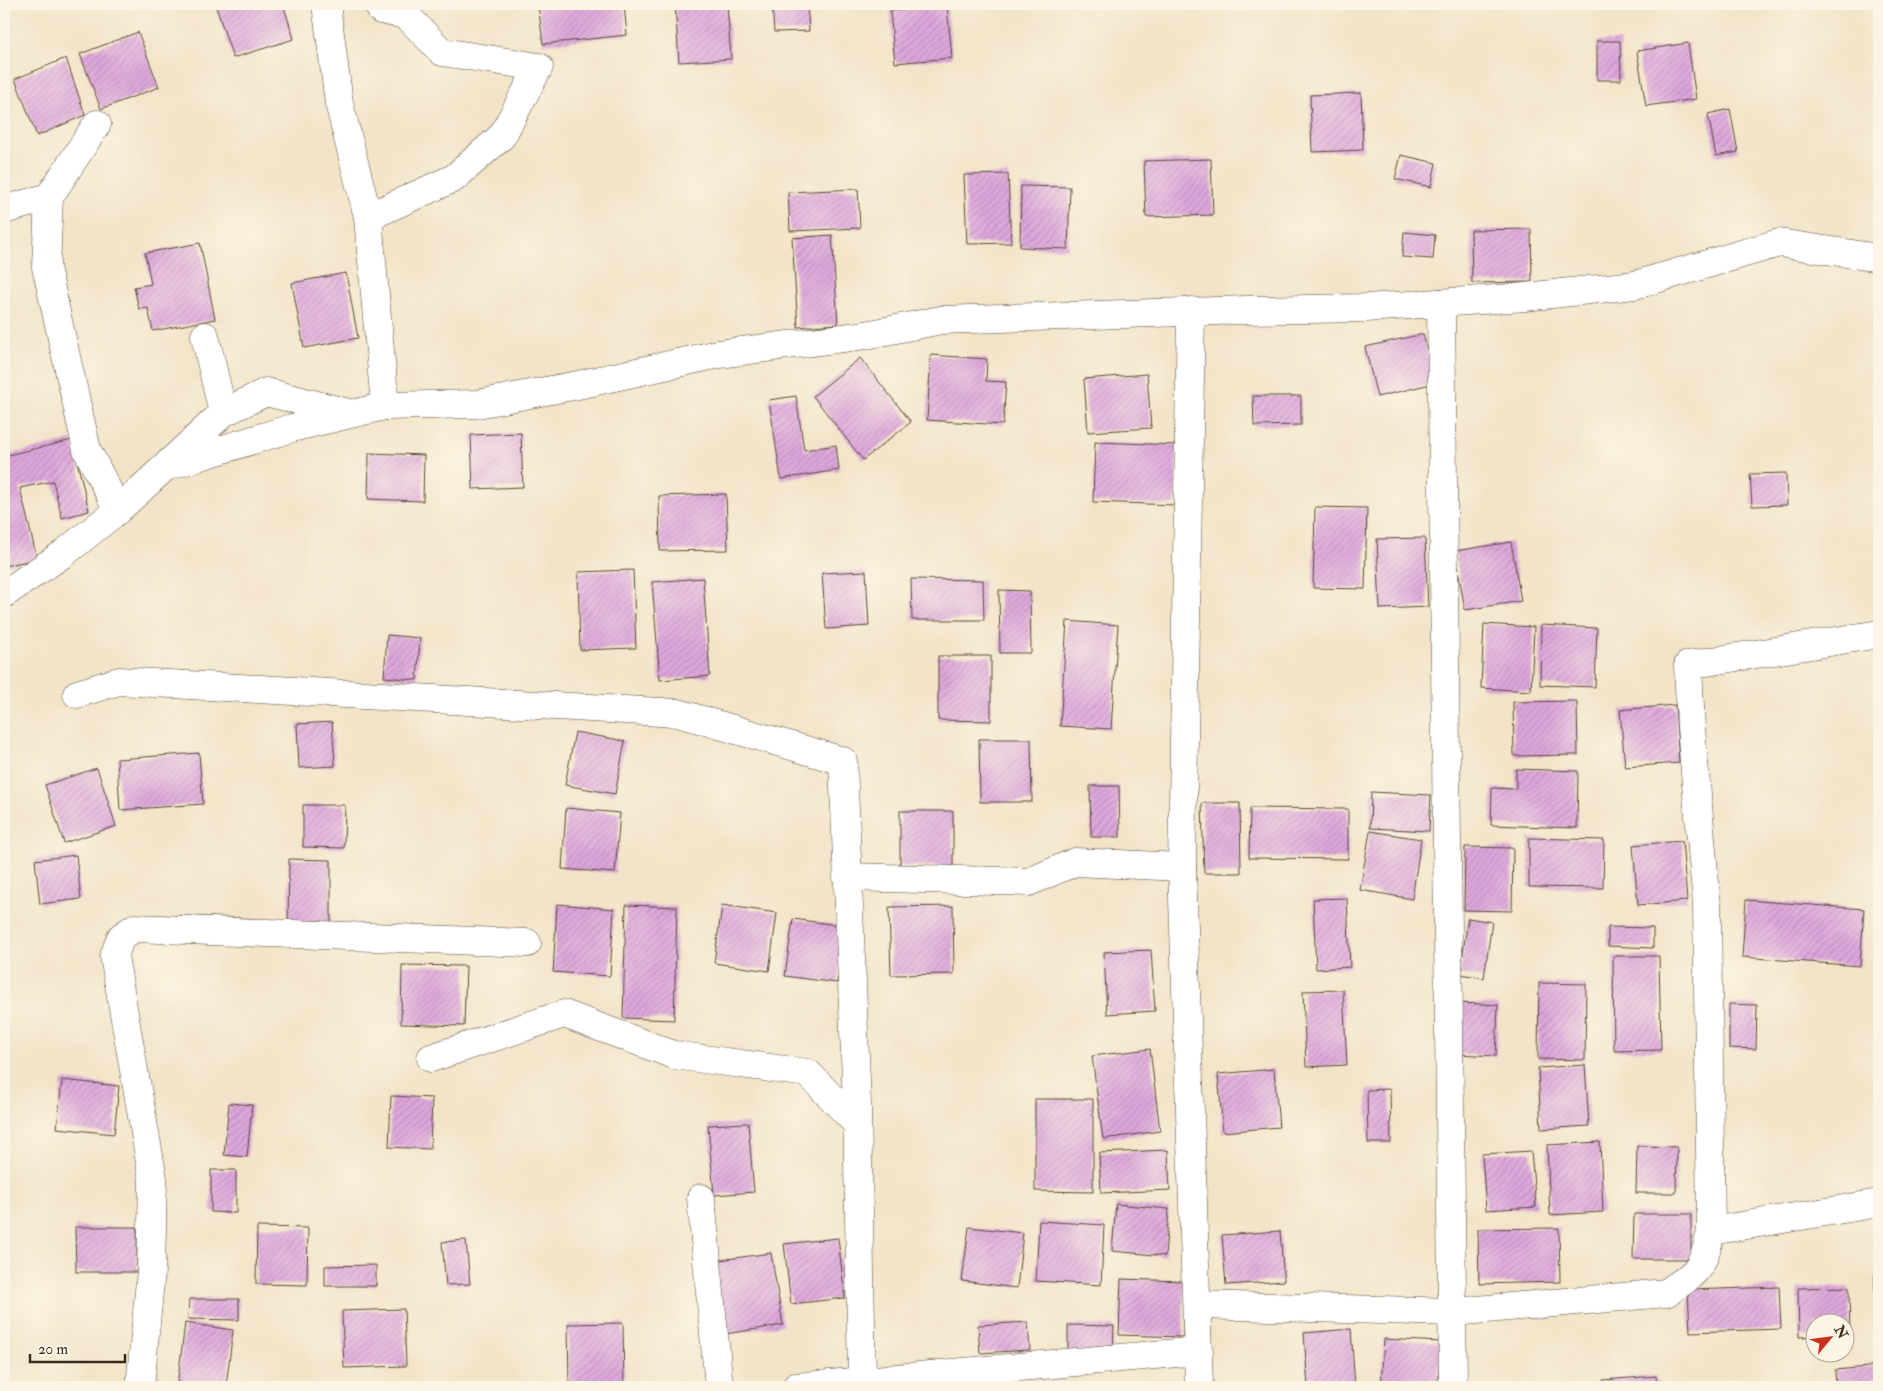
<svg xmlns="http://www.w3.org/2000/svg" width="1883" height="1391" font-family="'IM FELL Double Pica',serif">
  <defs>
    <pattern id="building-hatch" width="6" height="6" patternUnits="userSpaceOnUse" patternTransform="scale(1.25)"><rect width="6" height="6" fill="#dfa8dd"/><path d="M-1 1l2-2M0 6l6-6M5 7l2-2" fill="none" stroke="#b689b3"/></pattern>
  </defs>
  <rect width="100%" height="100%" fill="#fcf5e5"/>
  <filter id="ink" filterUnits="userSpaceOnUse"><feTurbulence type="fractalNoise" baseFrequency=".02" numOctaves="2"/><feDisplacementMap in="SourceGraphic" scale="10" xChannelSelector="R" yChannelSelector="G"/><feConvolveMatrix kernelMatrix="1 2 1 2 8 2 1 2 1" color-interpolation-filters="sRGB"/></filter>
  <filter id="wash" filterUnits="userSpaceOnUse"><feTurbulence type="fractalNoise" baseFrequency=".0096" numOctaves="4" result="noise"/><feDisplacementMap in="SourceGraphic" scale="20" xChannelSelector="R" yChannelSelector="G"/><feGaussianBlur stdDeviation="1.12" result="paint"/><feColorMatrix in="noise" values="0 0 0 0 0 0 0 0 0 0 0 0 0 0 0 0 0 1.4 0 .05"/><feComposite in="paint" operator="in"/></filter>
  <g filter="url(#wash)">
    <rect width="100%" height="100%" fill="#f2e4c8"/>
    <g id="blocks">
      <g fill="url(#building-hatch)">
        <path d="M 215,4 L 283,4 L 294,39 L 233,58 Z"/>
        <path d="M 538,4 L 624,4 L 627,35 L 543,44 Z"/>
        <path d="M 675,4 L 727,4 L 731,59 L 679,62 Z"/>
        <path d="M 772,4 L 807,4 L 809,31 L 774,32 Z"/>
        <path d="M 947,6 L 952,58 L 895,63 L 890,11 Z"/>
        <path d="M 138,32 L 159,87 L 101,109 L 80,54 Z"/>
        <path d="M 1597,41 L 1620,41 L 1621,80 L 1597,80 Z"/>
        <path d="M 1688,43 L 1696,99 L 1646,106 L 1637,51 Z"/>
        <path d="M 66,58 L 85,115 L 37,136 L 15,79 Z"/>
        <path d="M 1361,93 L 1363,150 L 1312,152 L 1310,95 Z"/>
        <path d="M 1730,109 L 1738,152 L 1716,156 L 1708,114 Z"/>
        <path d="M 1401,155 L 1436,163 L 1431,187 L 1395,179 Z"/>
        <path d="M 1211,159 L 1213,215 L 1146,217 L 1144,161 Z"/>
        <path d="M 1008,174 L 1011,243 L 967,244 L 964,175 Z"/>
        <path d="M 1021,186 L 1070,187 L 1068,249 L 1020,247 Z"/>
        <path d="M 858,189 L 860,228 L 790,231 L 788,192 Z"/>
        <path d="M 1531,229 L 1532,282 L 1472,283 L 1471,230 Z"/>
        <path d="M 1404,232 L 1435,235 L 1433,259 L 1402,257 Z"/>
        <path d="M 832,235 L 838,324 L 798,327 L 792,238 Z"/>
        <path d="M 200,243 L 215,319 L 153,331 L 148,308 L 139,309 L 134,287 L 151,284 L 145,253 Z"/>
        <path d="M 346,273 L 358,338 L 304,348 L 292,283 Z"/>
        <path d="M 1423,334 L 1435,383 L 1377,397 L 1365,347 Z"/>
        <path d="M 931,355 L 987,359 L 986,381 L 1006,382 L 1003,425 L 927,420 Z"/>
        <path d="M 860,358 L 911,422 L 863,460 L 813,396 Z"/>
        <path d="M 1147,374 L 1151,428 L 1088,432 L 1084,379 Z"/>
        <path d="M 796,396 L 804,450 L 836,445 L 839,470 L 781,479 L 769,400 Z"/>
        <path d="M 1253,396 L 1301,396 L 1301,425 L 1254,426 Z"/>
        <path d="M 521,433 L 523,487 L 473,489 L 471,435 Z"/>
        <path d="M 72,440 L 89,511 L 62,518 L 53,481 L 20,488 L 37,559 L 4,566 L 4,456 Z"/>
        <path d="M 1095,442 L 1177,445 L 1175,505 L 1093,502 Z"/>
        <path d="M 369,453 L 424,455 L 423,501 L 368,499 Z"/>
        <path d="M 1786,473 L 1787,505 L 1752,506 L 1750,474 Z"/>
        <path d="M 726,494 L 728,550 L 660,551 L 659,496 Z"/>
        <path d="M 1315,507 L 1367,508 L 1365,589 L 1313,588 Z"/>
        <path d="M 1425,538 L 1428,607 L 1380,609 L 1377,539 Z"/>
        <path d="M 1511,542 L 1521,601 L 1465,610 L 1455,551 Z"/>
        <path d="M 633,570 L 636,648 L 580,650 L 578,572 Z"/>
        <path d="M 866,571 L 869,626 L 826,629 L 822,573 Z"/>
        <path d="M 703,578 L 710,676 L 660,680 L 652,582 Z"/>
        <path d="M 911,579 L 983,580 L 984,620 L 912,620 Z"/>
        <path d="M 999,590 L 1030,591 L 1031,653 L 1000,653 Z"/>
        <path d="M 1067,621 L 1118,625 L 1111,729 L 1060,726 Z"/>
        <path d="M 1484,624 L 1534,627 L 1531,691 L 1481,688 Z"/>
        <path d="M 1541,625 L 1597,628 L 1595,687 L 1540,685 Z"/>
        <path d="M 387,635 L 420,638 L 417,680 L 384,677 Z"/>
        <path d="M 938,656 L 991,656 L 991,721 L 938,720 Z"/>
        <path d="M 1577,701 L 1578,755 L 1514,756 L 1513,702 Z"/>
        <path d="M 1675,705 L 1679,763 L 1625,767 L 1620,710 Z"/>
        <path d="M 332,722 L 335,766 L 299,768 L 297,724 Z"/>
        <path d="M 575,732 L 625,741 L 615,794 L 565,785 Z"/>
        <path d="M 979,739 L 1031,739 L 1032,802 L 980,802 Z"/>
        <path d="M 199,753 L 203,804 L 120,810 L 117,759 Z"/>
        <path d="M 97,768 L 116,826 L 64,843 L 45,785 Z"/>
        <path d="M 1516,769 L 1578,771 L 1577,828 L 1491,825 L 1492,788 L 1516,789 Z"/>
        <path d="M 1090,786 L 1119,786 L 1120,837 L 1091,837 Z"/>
        <path d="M 1371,792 L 1431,795 L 1429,831 L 1370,828 Z"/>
        <path d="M 1202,803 L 1240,803 L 1241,873 L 1204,873 Z"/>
        <path d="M 303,805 L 345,805 L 344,848 L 303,847 Z"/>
        <path d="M 566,808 L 620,813 L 615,873 L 562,869 Z"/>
        <path d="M 1250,808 L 1348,809 L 1348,859 L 1249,858 Z"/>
        <rect x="900" y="811" width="53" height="55"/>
        <path d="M 1370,831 L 1421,839 L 1412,899 L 1360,890 Z"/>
        <path d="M 1529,838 L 1604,840 L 1603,888 L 1529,887 Z"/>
        <path d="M 1682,841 L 1687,901 L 1638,905 L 1633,845 Z"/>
        <path d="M 1465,847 L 1513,848 L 1512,911 L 1464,910 Z"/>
        <path d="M 76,855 L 81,899 L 40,904 L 35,860 Z"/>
        <path d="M 289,859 L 331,860 L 331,924 L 288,924 Z"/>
        <path d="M 1347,898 L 1350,967 L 1316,969 L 1313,899 Z"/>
        <path d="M 1746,900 L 1864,909 L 1860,966 L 1742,957 Z"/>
        <path d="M 557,904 L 614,909 L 610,976 L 553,972 Z"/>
        <path d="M 626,905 L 677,907 L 674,1020 L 623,1018 Z"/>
        <path d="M 722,905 L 777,913 L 769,971 L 714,963 Z"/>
        <path d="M 953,906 L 954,974 L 891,975 L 889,907 Z"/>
        <path d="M 1468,918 L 1492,922 L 1484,978 L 1460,974 Z"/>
        <path d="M 793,919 L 845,926 L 837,983 L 785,976 Z"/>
        <path d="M 1608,927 L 1653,928 L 1653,948 L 1608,946 Z"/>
        <path d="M 1151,950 L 1155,1011 L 1107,1014 L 1104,952 Z"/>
        <path d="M 1613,956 L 1659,956 L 1661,1050 L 1614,1051 Z"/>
        <path d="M 402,965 L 466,966 L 464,1026 L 401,1024 Z"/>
        <path d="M 1539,983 L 1586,984 L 1585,1060 L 1538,1059 Z"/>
        <path d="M 1343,990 L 1347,1065 L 1306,1067 L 1303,991 Z"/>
        <path d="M 1459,1003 L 1498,1005 L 1496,1056 L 1457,1054 Z"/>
        <path d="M 1729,1004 L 1757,1005 L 1756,1049 L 1729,1048 Z"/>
        <path d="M 1150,1049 L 1160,1131 L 1103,1139 L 1092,1056 Z"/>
        <path d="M 1585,1065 L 1589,1126 L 1541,1129 L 1538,1068 Z"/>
        <path d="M 1274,1069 L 1279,1127 L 1223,1132 L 1218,1074 Z"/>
        <path d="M 62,1080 L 119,1086 L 114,1134 L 57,1128 Z"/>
        <path d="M 1390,1089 L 1391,1143 L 1368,1143 L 1367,1090 Z"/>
        <path d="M 391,1096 L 432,1098 L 430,1149 L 389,1147 Z"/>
        <path d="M 1035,1099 L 1093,1099 L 1093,1192 L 1035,1191 Z"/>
        <path d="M 229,1103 L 252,1105 L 247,1157 L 224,1155 Z"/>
        <path d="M 748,1123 L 754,1192 L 714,1195 L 708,1125 Z"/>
        <path d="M 1600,1142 L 1603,1212 L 1550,1215 L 1547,1145 Z"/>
        <path d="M 1637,1146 L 1677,1147 L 1676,1193 L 1636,1193 Z"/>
        <path d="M 1168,1150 L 1170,1190 L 1101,1193 L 1099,1153 Z"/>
        <path d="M 1531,1151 L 1536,1207 L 1486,1210 L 1482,1154 Z"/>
        <path d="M 211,1170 L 236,1170 L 236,1213 L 211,1212 Z"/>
        <path d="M 1116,1204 L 1169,1209 L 1165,1256 L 1112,1251 Z"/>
        <path d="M 1634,1214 L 1691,1214 L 1691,1259 L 1633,1259 Z"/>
        <path d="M 1039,1221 L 1104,1225 L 1101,1285 L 1036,1281 Z"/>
        <path d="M 75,1227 L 137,1227 L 137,1272 L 76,1272 Z"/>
        <path d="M 257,1227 L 308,1228 L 307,1285 L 256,1284 Z"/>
        <path d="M 969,1227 L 1023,1233 L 1017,1288 L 962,1281 Z"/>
        <path d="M 1559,1228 L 1560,1282 L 1479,1284 L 1478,1229 Z"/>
        <path d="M 1280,1231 L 1284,1281 L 1226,1285 L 1222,1235 Z"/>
        <path d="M 838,1238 L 845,1298 L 791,1304 L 784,1244 Z"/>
        <path d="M 466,1240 L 470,1284 L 446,1285 L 442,1242 Z"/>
        <path d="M 771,1253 L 783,1325 L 725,1334 L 713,1261 Z"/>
        <path d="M 376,1265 L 376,1286 L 325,1286 L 325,1266 Z"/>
        <path d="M 1875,1276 L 1879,1276 L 1879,1334 L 1874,1333 Z"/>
        <path d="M 1121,1279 L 1184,1281 L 1183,1337 L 1119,1335 Z"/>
        <path d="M 1779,1287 L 1781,1329 L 1690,1332 L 1688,1290 Z"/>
        <path d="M 1849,1287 L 1850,1336 L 1846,1336 L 1846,1324 L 1816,1324 L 1816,1336 L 1799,1337 L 1798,1288 Z"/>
        <path d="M 189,1299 L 239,1299 L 239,1320 L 188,1319 Z"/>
        <path d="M 404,1309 L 406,1366 L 344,1368 L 342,1311 Z"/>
        <path d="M 1028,1322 L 1030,1350 L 980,1353 L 978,1325 Z"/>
        <path d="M 185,1323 L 233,1330 L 226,1387 L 177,1387 Z"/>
        <path d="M 623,1323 L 624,1387 L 569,1387 L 568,1324 Z"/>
        <path d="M 1068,1325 L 1114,1326 L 1113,1352 L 1068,1351 Z"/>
        <path d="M 1351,1329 L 1355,1387 L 1308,1387 L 1304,1333 Z"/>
        <path d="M 1384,1339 L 1441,1342 L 1438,1387 L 1381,1387 Z"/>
        <path d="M 1879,1366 L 1879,1387 L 1836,1387 L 1835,1370 Z"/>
        <path d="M 1656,1376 L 1657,1387 L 1604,1387 L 1603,1380 Z"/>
      </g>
    </g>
  </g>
  <g filter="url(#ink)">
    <use href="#blocks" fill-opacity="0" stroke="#564638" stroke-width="1"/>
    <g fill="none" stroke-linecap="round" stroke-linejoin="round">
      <defs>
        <g id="minor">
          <path d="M 326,4 L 339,103 L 368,217 L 385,406"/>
          <path d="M 97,124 L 49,197 L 46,267 L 87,450 L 118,510"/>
          <path d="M 4,210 L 49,197"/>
          <path d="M 368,217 L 454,178 L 502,136 L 539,67 L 442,52 L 406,15 L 381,10 L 378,4"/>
          <path d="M 1441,303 L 1453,1387"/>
          <path d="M 1191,311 L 1182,867 L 1199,1387"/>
          <path d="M 205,336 L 223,413"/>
          <path d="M 169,463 L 223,413 L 266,392 L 349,413"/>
          <path d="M 4,594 L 63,554 L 118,510 L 165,467 L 292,428 L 385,406 L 477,404 L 578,385 L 719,354 L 866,335 L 941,320 L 1246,310 L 1366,308 L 1525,297 L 1635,285 L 1779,243 L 1879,258"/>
          <path d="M 77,694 L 119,681 L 678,713 L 843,761 L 857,1105 L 862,1381"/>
          <path d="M 847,877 L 1029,882 L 1075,862 L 1182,867"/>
          <path d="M 431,1058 L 564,1014 L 674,1055 L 808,1073 L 857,1124"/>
          <path d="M 701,1198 L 719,1387"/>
          <path d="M 1711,1231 L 1879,1203"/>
          <path d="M 1198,1305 L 1454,1312 L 1666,1293 C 1697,1273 1703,1268 1711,1231 L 1707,905 L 1691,728 L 1688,665 L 1879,634"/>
          <path d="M 140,1387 L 151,1270 L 153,1179 L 114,956 L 121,937 L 134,928 L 527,943"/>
          <path d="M 796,1387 L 1199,1351"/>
        </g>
      </defs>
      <use href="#minor" stroke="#564638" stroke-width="29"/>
      <use href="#minor" stroke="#fff" stroke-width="28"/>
    </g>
  </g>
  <rect width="1883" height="1391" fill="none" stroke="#fcf5e5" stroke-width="20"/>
  <g transform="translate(1830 1338) rotate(61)"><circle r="24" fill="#fcf5e5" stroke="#afa495"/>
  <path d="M0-4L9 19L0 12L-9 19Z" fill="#c8321e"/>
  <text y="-8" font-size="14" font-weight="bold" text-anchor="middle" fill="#3b2a1e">N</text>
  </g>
  <path d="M30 1354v8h95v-8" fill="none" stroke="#3b2a1e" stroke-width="2.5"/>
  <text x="38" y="1354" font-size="15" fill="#3b2a1e" stroke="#fcf5e5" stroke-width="4" paint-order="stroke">20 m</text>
</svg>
